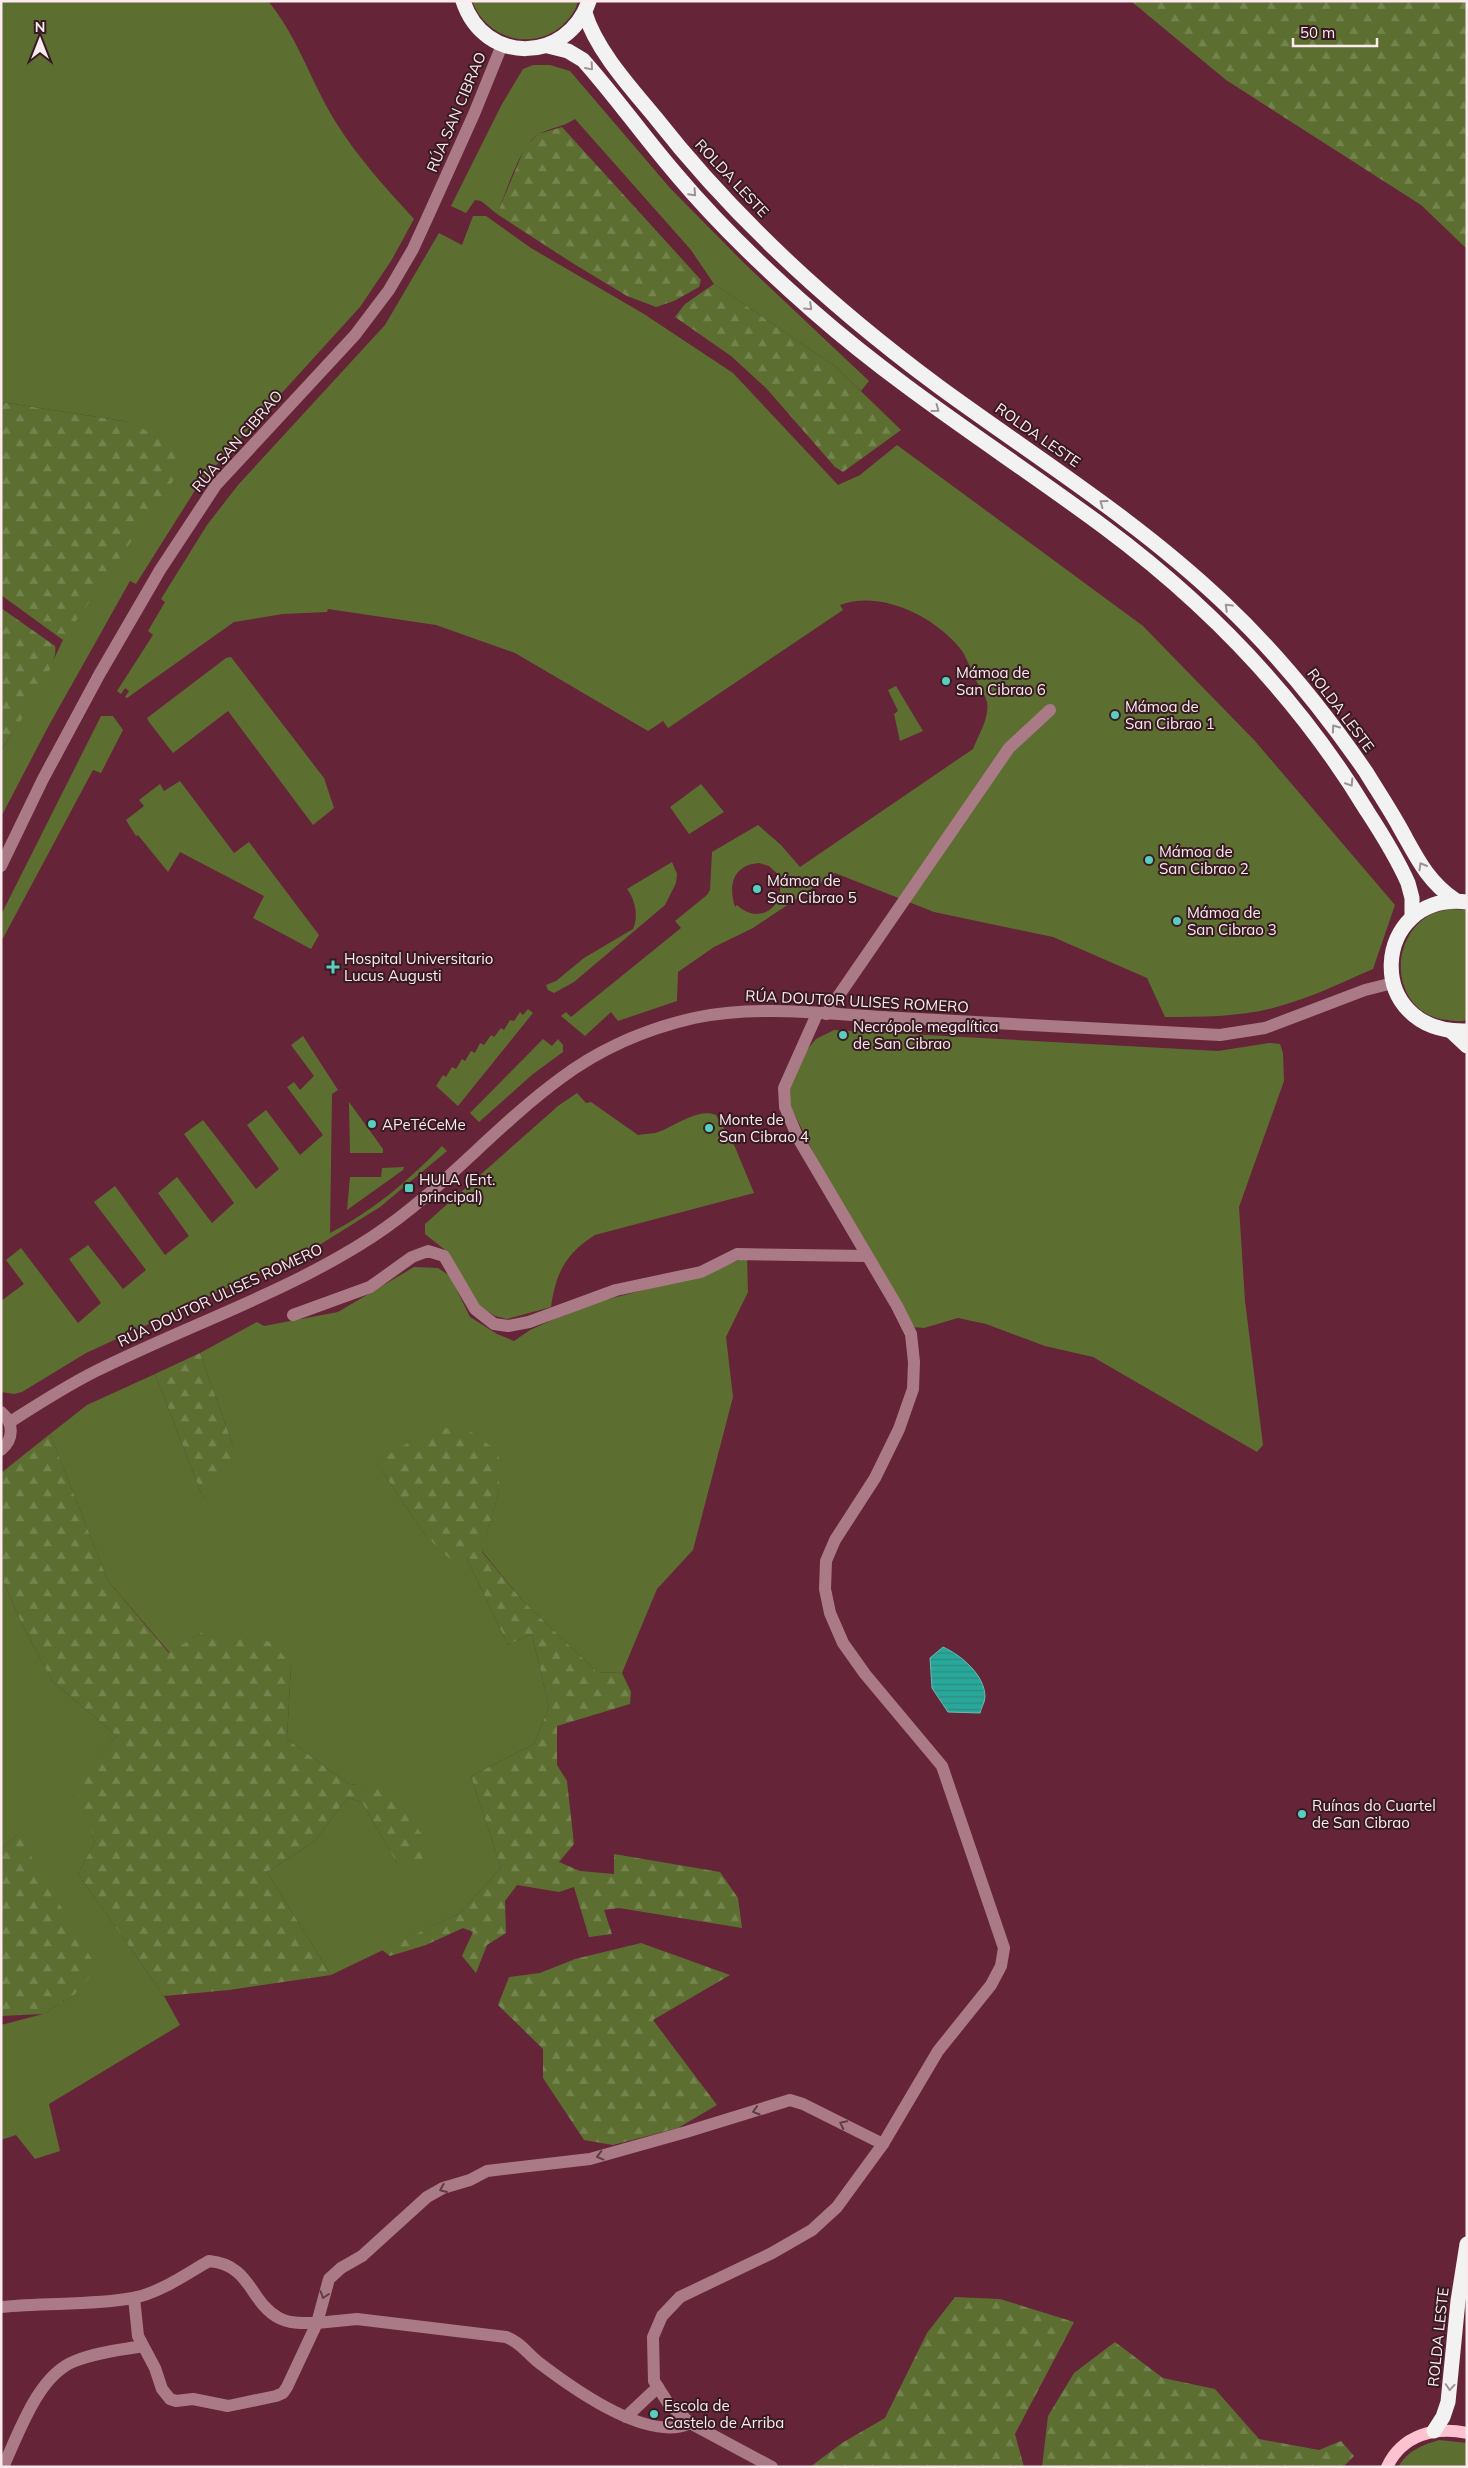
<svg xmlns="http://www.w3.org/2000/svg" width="1468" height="2468" font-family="Mulish,sans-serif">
  <defs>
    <pattern id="forest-firs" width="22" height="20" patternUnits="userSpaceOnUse" patternTransform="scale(1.25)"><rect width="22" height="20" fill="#5c6f31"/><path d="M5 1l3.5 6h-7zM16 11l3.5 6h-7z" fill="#74844f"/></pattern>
    <pattern id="water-rules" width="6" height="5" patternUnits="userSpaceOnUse" patternTransform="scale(1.25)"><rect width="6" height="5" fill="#27a89a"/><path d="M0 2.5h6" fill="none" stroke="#328b81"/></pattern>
  </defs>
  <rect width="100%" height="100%" fill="#652438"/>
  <g fill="#5c6f31" fill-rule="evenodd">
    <path d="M 1,1 L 268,1 C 298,37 311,82 335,121 C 358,158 385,187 414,219 L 391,261 L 360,307 L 199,484 L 136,584 L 130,581 L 48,727 L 1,817 L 1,751 L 37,694 L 63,640 L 130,422 L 1,402 Z"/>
    <path d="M 472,1 L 578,1 C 575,14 565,24 555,31 C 523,50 485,35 472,1 Z"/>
    <path d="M 533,65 L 550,65 L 570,71 L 670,188 L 744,263 L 869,381 L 861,391 L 836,367 L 714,284 L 691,250 L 575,119 C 561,128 552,127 539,134 C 520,144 506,194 497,214 L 481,201 L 475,200 L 466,213 L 451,206 L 502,104 L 523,69 Z"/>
    <path d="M 473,216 L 486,216 L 531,248 L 644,314 L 733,373 L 838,485 L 860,475 L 897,445 L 1143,626 L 1255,741 L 1395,905 L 1373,969 C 1341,983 1308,999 1273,1008 C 1238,1017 1201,1017 1165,1017 L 1147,978 L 1053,937 L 934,912 L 835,873 L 753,928 L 714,947 L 678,972 L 677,1001 L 618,1021 L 611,1012 L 585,1036 L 561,1016 L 566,1012 L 571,1017 L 681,928 L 675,921 L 707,895 L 710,890 L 712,852 L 758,825 L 781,845 L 800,867 L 973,749 C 978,736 990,717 987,702 C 985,694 978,685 975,678 C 970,668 966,655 959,647 C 932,615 880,590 840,605 L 843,610 L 668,728 L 663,721 L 648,731 L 515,653 L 436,625 L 328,609 L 327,612 L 283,614 L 234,622 L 127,698 L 125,697 L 129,691 L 125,688 L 121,694 L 117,691 L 153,635 L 148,631 L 165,602 L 161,599 L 207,525 L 238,485 L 385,325 L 439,233 L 462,245 ZM 759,863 L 769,866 L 782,878 L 779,880 C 786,907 759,926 737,905 L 735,907 C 728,885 733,865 759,863 Z"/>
    <path d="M 231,657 L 324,778 L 334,808 L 313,825 L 228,711 L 173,753 L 149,722 L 147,718 L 226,658 Z"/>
    <path d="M 896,686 L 923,731 L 900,741 L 894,714 L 898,711 L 888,690 Z"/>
    <path d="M 101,716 L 113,716 L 123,730 L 101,773 L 93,770 L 1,942 L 1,915 Z"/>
    <path d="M 180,781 L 234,853 L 249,842 L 319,935 L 311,949 L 253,918 L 264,896 L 180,852 L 168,872 L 138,835 L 136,836 L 126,820 L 144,806 L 139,800 L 160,784 L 164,791 Z"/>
    <path d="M 701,784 L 724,812 L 689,834 L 670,807 Z"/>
    <path d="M 672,862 L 677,874 L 676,883 L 665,905 L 574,982 L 554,993 L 548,990 L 546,985 L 556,981 L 584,958 L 633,929 C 639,917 635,899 627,889 Z"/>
    <path d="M 1450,909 L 1467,910 L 1467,1020 C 1461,1022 1454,1021 1448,1020 C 1394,1016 1385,943 1428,916 C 1434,912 1443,911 1450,909 Z"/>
    <path d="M 528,1009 L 533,1013 L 458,1106 L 436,1086 L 443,1075 L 446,1077 L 452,1067 L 456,1069 L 462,1059 L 465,1061 L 471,1051 L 475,1053 L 480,1043 L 484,1045 L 491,1035 L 494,1037 L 501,1028 L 504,1030 L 510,1020 L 514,1021 L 520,1012 L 523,1015 Z"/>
    <path d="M 834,1030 L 1218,1051 L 1269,1043 L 1280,1044 L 1283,1053 L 1284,1081 L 1239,1207 L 1245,1301 L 1263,1445 L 1257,1452 L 1093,1357 L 1045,1346 L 986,1324 L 958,1318 L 924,1328 L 911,1327 L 826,1178 L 789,1103 L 790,1084 L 804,1053 L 816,1039 Z"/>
    <path d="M 303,1036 L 338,1090 L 332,1094 L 330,1233 C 373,1211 408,1181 442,1146 L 447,1151 L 380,1207 L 313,1249 L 86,1353 L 22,1392 L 14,1394 L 1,1392 L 1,1301 L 24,1284 L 6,1260 L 21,1248 L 78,1323 L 101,1303 L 69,1259 L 88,1245 L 123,1289 L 146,1270 L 94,1202 L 115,1186 L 165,1255 L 189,1236 L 158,1193 L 177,1177 L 212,1223 L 234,1203 L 184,1134 L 203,1120 L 256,1189 L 279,1169 L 247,1125 L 266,1110 L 300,1155 L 323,1135 L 287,1087 L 294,1082 L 300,1090 L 314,1076 L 291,1045 Z"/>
    <path d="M 543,1039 L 552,1046 L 558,1039 L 563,1045 L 563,1052 L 533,1074 L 479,1122 L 470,1113 Z"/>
    <path d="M 577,1093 L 586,1103 L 591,1102 L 638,1135 C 644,1134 649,1134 655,1133 C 673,1128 697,1107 716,1115 L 735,1147 L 754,1193 L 595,1235 C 565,1254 556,1273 551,1307 L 507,1319 L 495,1316 L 480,1306 L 461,1282 L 449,1253 L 425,1234 L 425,1224 L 558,1106 Z"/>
    <path d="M 349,1102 L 383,1149 L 383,1153 L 350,1153 Z"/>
    <path d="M 404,1167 L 403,1170 L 347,1210 L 350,1177 L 381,1177 L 382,1168 Z"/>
    <path d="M 747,1257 L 748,1292 L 726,1337 L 733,1397 L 693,1550 L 657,1589 L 622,1673 L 597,1672 L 522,1600 L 482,1551 L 499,1491 L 376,1462 L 425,1535 L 466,1557 L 508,1645 L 532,1634 L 549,1707 L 534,1744 L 471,1776 L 501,1868 L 460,1913 L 331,1975 L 267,1872 L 314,1842 L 347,1798 L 362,1802 L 398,1865 L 384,1788 L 349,1784 L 287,1739 L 291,1665 L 202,1632 L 170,1653 L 108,1581 L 50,1434 L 87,1405 L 155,1374 L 203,1498 L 234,1448 L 200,1353 L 257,1322 L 264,1326 L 338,1312 L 414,1267 L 438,1268 L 450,1276 L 470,1317 L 497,1334 L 514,1341 L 530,1330 L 586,1305 L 705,1274 Z"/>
    <path d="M 1,1576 L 21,1622 L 52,1681 L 117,1736 L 74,1780 L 95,1842 L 78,1874 L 164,1996 L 180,2025 L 49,2104 L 60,2151 L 35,2159 L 16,2135 L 1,2140 L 1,2025 L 43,2014 L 74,1995 L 17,1835 L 1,1849 Z"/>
    <path d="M 1439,2440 L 1467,2443 L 1467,2467 L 1398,2467 C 1407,2451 1422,2445 1439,2440 Z"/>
  </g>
  <g fill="url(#forest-firs)">
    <path d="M 1131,1 L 1467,1 L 1467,249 L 1421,205 L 1226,80 Z"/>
    <path d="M 562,127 L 701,280 L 699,287 L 674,301 L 656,307 L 627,296 L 574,264 L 497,214 L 525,147 L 538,134 Z"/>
    <path d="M 714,284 L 836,367 L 901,430 L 843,472 L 835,467 L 766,388 L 731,356 L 675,317 L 685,304 Z"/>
    <path d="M 1,402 L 130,422 L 191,455 L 63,640 L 1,595 Z"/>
    <path d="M 1,608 L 55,646 C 60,667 14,730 1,751 Z"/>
    <path d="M 200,1353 L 234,1448 L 231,1469 L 203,1498 L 155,1374 Z"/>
    <path d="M 435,1427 L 468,1430 L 499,1452 L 499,1491 L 482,1552 L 522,1600 L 597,1672 L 622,1673 L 631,1692 L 630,1704 L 557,1726 L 557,1765 L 567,1781 L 574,1844 L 559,1862 L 580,1871 L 614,1874 L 614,1854 L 720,1872 L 738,1898 L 742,1928 L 619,1908 L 604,1910 L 612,1934 L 589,1937 L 574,1887 L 559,1892 L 517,1885 L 505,1901 L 506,1933 L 487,1945 L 476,1973 L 462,1956 L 473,1932 L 463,1928 L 426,1945 L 390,1956 L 382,1950 L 460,1913 L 501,1868 L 471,1776 L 534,1744 L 549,1707 L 532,1634 L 508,1645 L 466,1557 L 452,1561 L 425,1535 L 376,1462 Z"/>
    <path d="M 50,1434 L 108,1581 L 169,1653 L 202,1632 L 272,1642 L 291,1665 L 287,1739 L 349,1784 L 384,1787 L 428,1842 L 422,1861 L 398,1865 L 362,1802 L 347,1798 L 314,1842 L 267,1872 L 331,1975 L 229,1990 L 164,1996 L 78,1874 L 95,1842 L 73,1780 L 117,1736 L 52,1681 L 21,1622 L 1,1576 L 1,1473 Z"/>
    <path d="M 18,1834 L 97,1968 L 74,1995 L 43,2014 L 1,2016 L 1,1849 Z"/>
    <path d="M 641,1943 L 730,1975 L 653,2020 L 717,2105 L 678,2128 L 613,2145 L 584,2140 L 543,2078 L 543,2049 L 498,2005 L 509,1977 L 540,1973 L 575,1959 Z"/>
    <path d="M 955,2297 L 1000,2299 L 1074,2322 L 1015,2434 L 1024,2467 L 810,2467 L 842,2443 L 885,2418 L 927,2333 Z"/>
    <path d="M 1115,2342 L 1163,2378 L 1215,2389 L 1259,2439 L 1319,2450 L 1341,2441 L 1354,2456 L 1343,2467 L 1042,2467 L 1048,2416 L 1074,2373 Z"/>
  </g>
  <path fill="url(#water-rules)" stroke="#67bcb3" d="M 943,1647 C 961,1655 985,1675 985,1697 C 985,1702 981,1708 980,1713 L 948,1712 L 932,1688 L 930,1658 Z"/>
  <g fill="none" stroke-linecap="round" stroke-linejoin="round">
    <g stroke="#aa7b86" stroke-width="12">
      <path d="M 1,866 L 43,779 L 99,675 L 160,570 L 216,485 L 355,335 L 389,290 L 413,249 L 429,214 L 474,114 L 502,45"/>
      <path d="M 826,1014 L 1009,748 L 1050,710"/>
      <path d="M 293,1315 L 370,1287 L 412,1257 L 428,1251 L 444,1256 L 475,1309 L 494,1324 L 508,1326 L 529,1322 L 616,1290 L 701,1272 L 737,1254 L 867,1256"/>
      <path d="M 1,1412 C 14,1423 14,1439 1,1450"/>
      <path d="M 10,1422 C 38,1404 66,1386 96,1371 C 188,1325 286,1293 372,1237 C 441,1192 494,1127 561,1078 C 600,1049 646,1029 694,1018 C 760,1004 833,1015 900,1018 C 1007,1024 1114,1030 1220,1035 L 1265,1028 L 1365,990 L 1393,983"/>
      <path d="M 134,2298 L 138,2336 L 155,2368 L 162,2389 L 170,2399 L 176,2401 L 193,2399 L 228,2406 L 276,2396 L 283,2393 L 287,2387 L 317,2323 L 357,2319 L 506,2337 C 521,2342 529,2356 542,2365 C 575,2390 649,2443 690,2423"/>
      <path d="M 1,2307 C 45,2302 90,2306 133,2298 C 160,2293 186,2274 209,2261 C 252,2265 249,2302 279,2318 C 290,2324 304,2323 317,2323 L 329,2279 L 341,2268 L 362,2256 L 427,2197 L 443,2188 L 470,2180 L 487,2171 L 590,2159 L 686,2132 L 790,2100 L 803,2104 L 883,2144"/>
      <path d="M 626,2417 L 658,2387"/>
      <path d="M 3,2467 C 19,2433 38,2375 75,2361 C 96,2352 121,2350 143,2346"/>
      <path d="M 772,2467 L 690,2423 L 668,2403 L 654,2381 L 653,2337 L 662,2316 L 680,2297 L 772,2253 L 812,2230 L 837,2207 L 883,2144 L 938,2051 L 991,1985 L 1001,1966 L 1004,1948 L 942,1766 L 865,1674 L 843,1643 L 830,1613 L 825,1589 L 826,1561 L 835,1540 L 875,1478 L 899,1429 L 913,1389 L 914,1362 L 911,1334 L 897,1306 L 798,1138 L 785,1107 L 784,1088 L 817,1014"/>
    </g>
    <path stroke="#fdc2cf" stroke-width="12" d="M 1387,2467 C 1402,2435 1435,2426 1467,2433"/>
    <g stroke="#f2f2f2" stroke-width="15">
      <path d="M 463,1 C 484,65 567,64 589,1"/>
      <path d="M 585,13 C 596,50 631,88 655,117 C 735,219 834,309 938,386 C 1035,457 1137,520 1224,603 C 1278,654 1324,711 1366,772 C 1377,790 1389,808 1399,826 C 1416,856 1426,880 1455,900"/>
      <path d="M 548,46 L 568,51 L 583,60 C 616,97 644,137 676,174 C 718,224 766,270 814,312 C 905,392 1007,455 1104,527 C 1209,605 1299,699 1367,811 C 1382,834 1397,858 1408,883 L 1412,898 L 1412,917"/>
      <path d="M 1467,902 C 1371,891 1361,1034 1467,1031"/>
      <path d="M 1451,1031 L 1467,1046"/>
      <path d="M 1434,2431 L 1443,2417 L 1448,2402 L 1458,2301 L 1467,2244"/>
    </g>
  </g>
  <defs><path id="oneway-chevron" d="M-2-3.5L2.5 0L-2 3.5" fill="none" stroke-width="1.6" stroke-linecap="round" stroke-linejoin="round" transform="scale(1.25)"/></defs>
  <g stroke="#9e9194">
    <use href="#oneway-chevron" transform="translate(590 67) rotate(49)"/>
    <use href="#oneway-chevron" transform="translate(693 193) rotate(47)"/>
    <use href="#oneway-chevron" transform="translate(809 307) rotate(43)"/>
    <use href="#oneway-chevron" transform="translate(936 409) rotate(36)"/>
    <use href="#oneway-chevron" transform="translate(1103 503) rotate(-144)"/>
    <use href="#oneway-chevron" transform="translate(1228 607) rotate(-136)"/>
    <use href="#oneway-chevron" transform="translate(1335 728) rotate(-126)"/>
    <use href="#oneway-chevron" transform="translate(1350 783) rotate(57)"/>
    <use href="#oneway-chevron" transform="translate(1422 866) rotate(-120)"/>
    <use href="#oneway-chevron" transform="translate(1450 2387) rotate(94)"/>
  </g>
  <g stroke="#603c45">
    <use href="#oneway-chevron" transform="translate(756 2111) rotate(163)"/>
    <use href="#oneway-chevron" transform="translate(843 2124) rotate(-154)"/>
    <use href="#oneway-chevron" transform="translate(600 2156) rotate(165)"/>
    <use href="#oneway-chevron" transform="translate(443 2189) rotate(157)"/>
    <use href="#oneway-chevron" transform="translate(324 2295) rotate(108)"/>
  </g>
  <g fill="#59cebf" stroke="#381a22" stroke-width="2">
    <circle cx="946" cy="681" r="5"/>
    <circle cx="1115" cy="715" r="5"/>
    <circle cx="1149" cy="860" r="5"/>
    <circle cx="757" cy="889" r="5"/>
    <circle cx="1177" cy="921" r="5"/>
    <path d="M330.5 959.5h5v5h5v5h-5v5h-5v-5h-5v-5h5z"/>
    <circle cx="843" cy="1035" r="5"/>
    <circle cx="372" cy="1124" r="5"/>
    <circle cx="709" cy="1128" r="5"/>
    <rect x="404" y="1183" width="10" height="10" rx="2.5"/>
    <circle cx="1302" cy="1814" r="5"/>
    <circle cx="654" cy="2414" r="5"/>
  </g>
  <g text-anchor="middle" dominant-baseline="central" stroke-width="4" stroke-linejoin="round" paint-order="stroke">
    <g font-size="15" fill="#fcebee" stroke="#381a22">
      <text transform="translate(456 112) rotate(-67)">RÚA SAN CIBRAO</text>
      <text transform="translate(732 178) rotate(47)">ROLDA LESTE</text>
      <text transform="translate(1038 435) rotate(35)">ROLDA LESTE</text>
      <text transform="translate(237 441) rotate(-49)">RÚA SAN CIBRAO</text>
      <text transform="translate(1341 710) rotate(53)">ROLDA LESTE</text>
      <text transform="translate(857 1001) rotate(3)">RÚA DOUTOR ULISES ROMERO</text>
      <text transform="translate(220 1295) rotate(-25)">RÚA DOUTOR ULISES ROMERO</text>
      <text transform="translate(1438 2337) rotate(-84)">ROLDA LESTE</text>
    </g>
    <g font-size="15" fill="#fcebee" stroke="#381a22" text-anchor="start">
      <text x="956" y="672">Mámoa de<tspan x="956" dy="17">San Cibrao 6</tspan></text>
      <text x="1125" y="706">Mámoa de<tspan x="1125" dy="17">San Cibrao 1</tspan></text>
      <text x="1159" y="851">Mámoa de<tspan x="1159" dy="17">San Cibrao 2</tspan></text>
      <text x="767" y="880">Mámoa de<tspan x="767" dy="17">San Cibrao 5</tspan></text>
      <text x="1187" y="912">Mámoa de<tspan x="1187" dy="17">San Cibrao 3</tspan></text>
      <text x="344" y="958">Hospital Universitario<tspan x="344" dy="17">Lucus Augusti</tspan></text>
      <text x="853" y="1026">Necrópole megalítica<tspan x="853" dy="17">de San Cibrao</tspan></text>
      <text x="719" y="1119">Monte de<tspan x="719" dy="17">San Cibrao 4</tspan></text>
      <text x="382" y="1124">APeTéCeMe</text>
      <text x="419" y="1179">HULA (Ent.<tspan x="419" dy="17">principal)</tspan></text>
      <text x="1312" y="1805">Ruínas do Cuartel<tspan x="1312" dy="17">de San Cibrao</tspan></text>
      <text x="664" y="2405">Escola de<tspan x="664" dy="17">Castelo de Arriba</tspan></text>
    </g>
  </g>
  <rect width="1468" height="2468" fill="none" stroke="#fcebee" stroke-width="5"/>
  <g transform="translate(40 40)" stroke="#381a22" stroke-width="4" paint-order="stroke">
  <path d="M0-4L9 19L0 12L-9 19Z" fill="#fcebee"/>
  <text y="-8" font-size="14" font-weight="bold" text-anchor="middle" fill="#fcebee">N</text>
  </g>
  <path d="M1293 38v8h84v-8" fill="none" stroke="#fcebee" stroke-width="2.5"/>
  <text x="1300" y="38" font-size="15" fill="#fcebee" stroke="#381a22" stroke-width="4" paint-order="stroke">50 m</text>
</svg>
